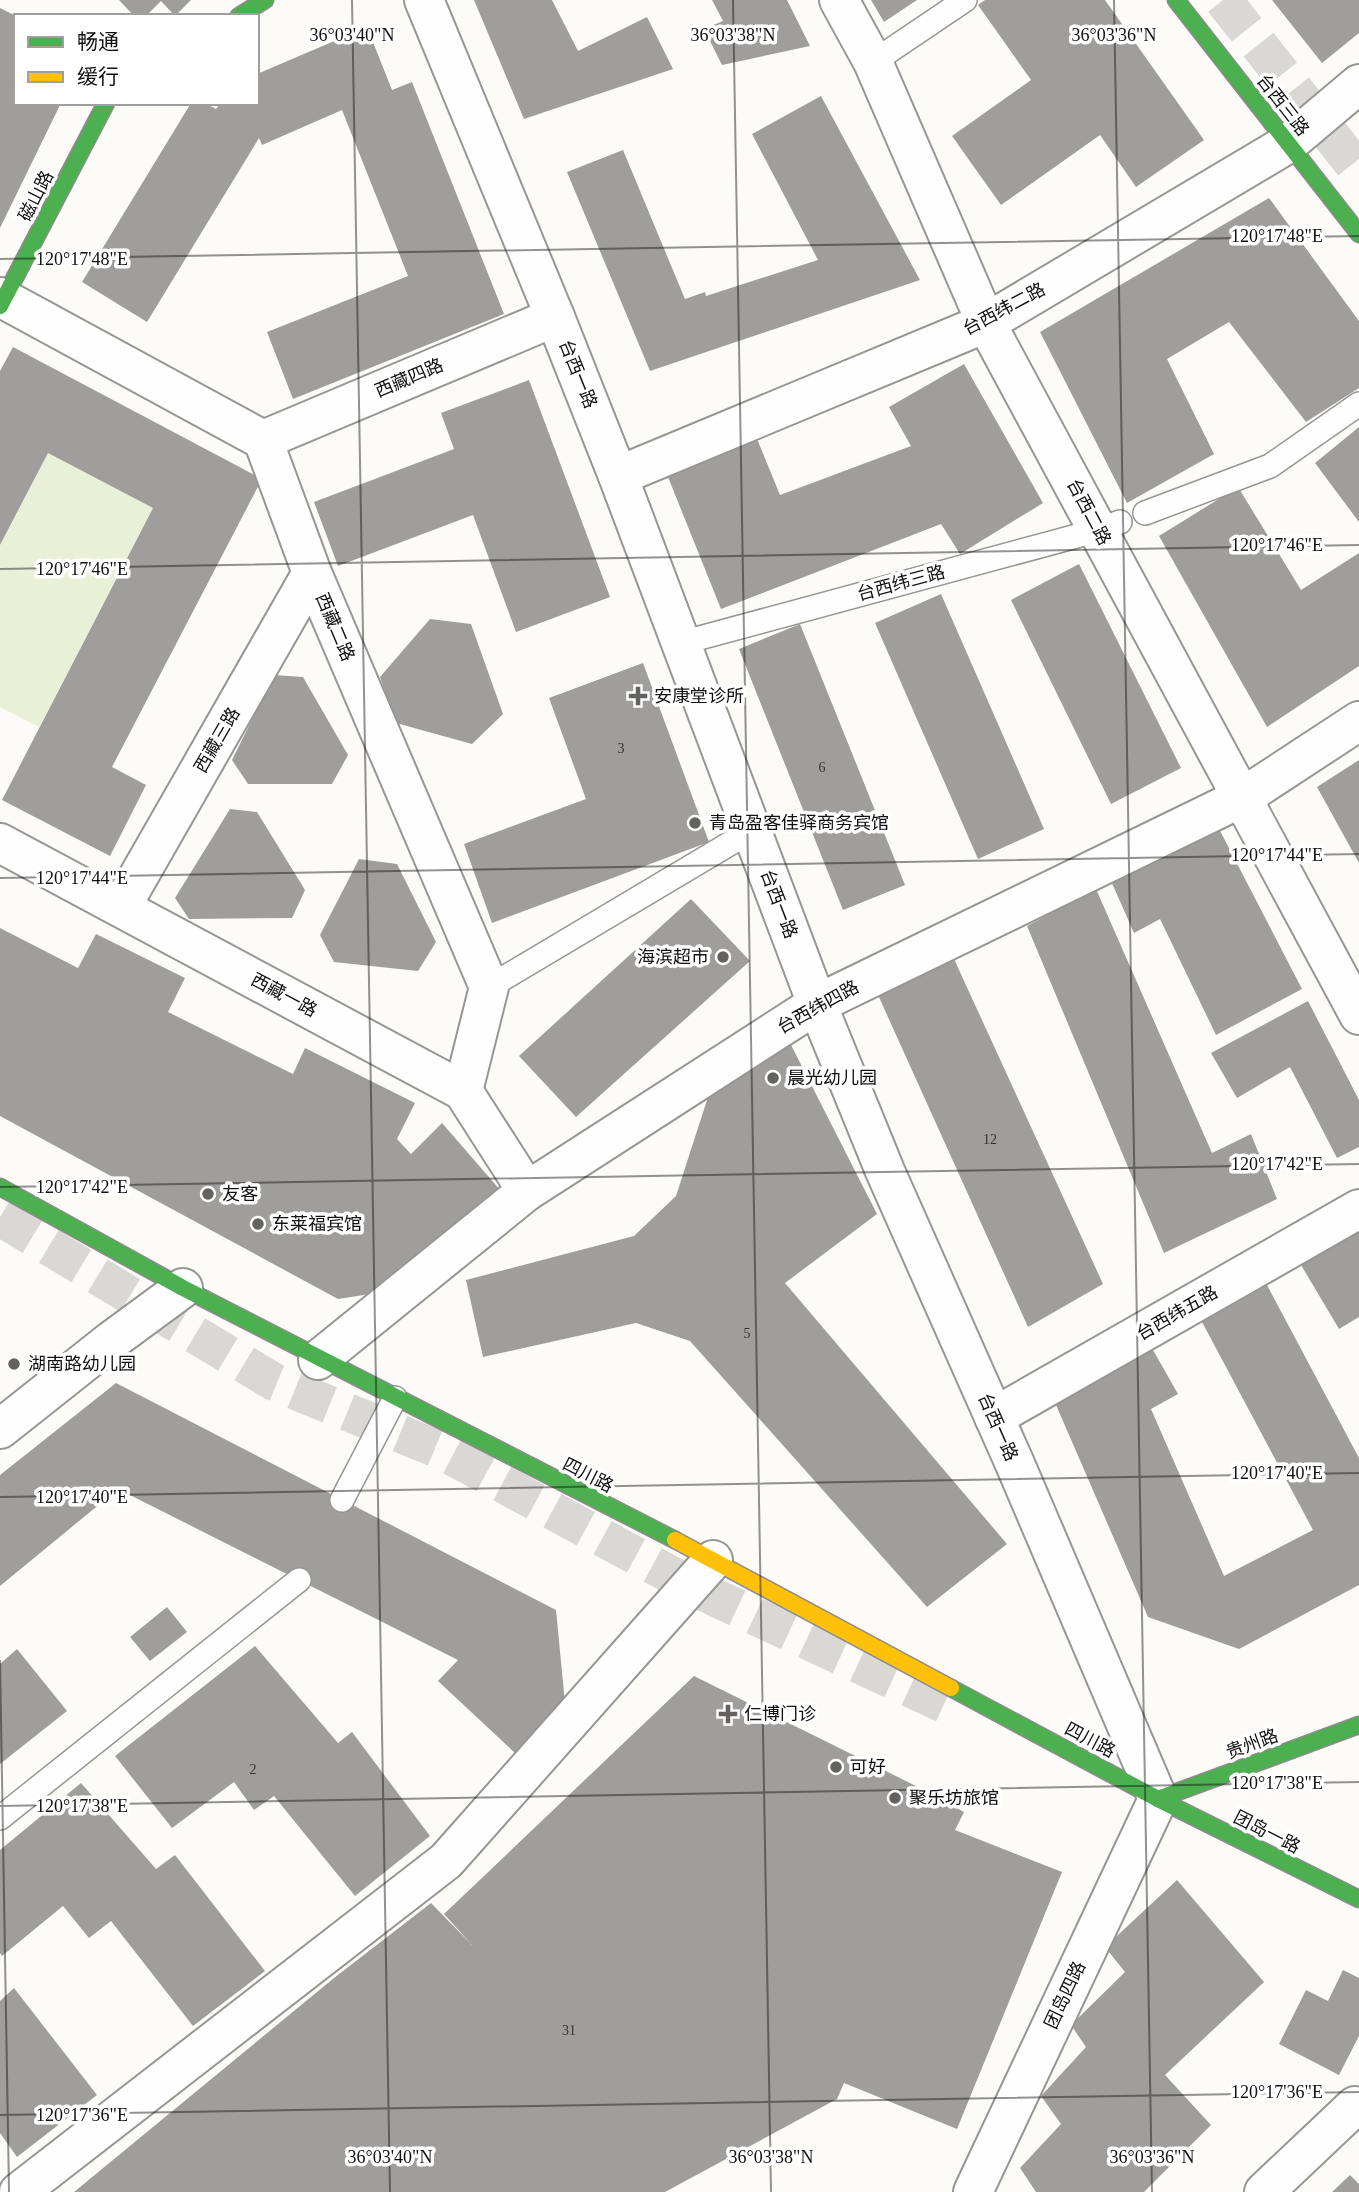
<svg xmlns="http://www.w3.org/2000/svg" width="1359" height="2192" font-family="'Times New Roman','Noto Sans SC',serif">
  <rect width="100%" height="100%" fill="#fcfbf7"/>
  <path fill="#e8f1d7" d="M 48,453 L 153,508 L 39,727 L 0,707 L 0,545 Z"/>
  <g fill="#a09e9c">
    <path d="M 119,0 L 191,0 L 175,16 L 161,1 L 146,16 L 134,16 Z"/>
    <path d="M 474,0 L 552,0 L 578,51 L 647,17 L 673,69 L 524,119 Z"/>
    <path d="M 712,0 L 787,0 L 810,46 L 722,65 L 704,29 L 723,21 Z"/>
    <path d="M 871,0 L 917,0 L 884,22 Z"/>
    <path d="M 985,0 L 1105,0 L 1204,140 L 1136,187 L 1100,135 L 1001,205 L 952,136 L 1031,80 L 978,5 Z"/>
    <path d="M 1272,0 L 1359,0 L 1359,33 L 1322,63 Z"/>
    <path d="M 0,8 L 16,16 L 16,103 L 61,103 L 0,228 Z"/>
    <path d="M 367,27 L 392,90 L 412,82 L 504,314 L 293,399 L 267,332 L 408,276 L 342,110 L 262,145 L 259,138 L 147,322 L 82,282 L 191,103 L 205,103 L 216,109 L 220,103 L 257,103 L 257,74 Z"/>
    <path d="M 821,96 L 920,280 L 650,371 L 567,172 L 623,150 L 685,299 L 705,292 L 706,296 L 818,260 L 752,134 Z"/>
    <path d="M 1269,198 L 1359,321 L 1359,388 L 1306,422 L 1229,322 L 1167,359 L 1214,454 L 1127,503 L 1040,332 Z"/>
    <path d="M 13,347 L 262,479 L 112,767 L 146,785 L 110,856 L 2,800 L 153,508 L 48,453 L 0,545 L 0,371 Z"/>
    <path d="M 964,364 L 1043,503 L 960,554 L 941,524 L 721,609 L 668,477 L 755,434 L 780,495 L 911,446 L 889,407 Z"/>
    <path d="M 529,380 L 610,597 L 516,632 L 473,515 L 338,566 L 314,502 L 454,449 L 441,413 Z"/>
    <path d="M 1359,427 L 1359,522 L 1315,463 Z"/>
    <path d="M 1238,487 L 1301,590 L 1359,553 L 1359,666 L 1267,727 L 1159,536 Z"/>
    <path d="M 1079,564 L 1181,768 L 1111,804 L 1011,600 Z"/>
    <path d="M 941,594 L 1044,829 L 978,859 L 875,623 Z"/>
    <path d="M 430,619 L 471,624 L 503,714 L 472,744 L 396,723 L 380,677 Z"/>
    <path d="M 800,624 L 905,885 L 843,910 L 739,649 Z"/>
    <path d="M 643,663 L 709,842 L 492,923 L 464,844 L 586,799 L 549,698 Z"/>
    <path d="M 274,675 L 303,677 L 348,755 L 332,784 L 248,784 L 232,760 Z"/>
    <path d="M 1359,760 L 1359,863 L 1317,787 Z"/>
    <path d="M 230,809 L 257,812 L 305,890 L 292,918 L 189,919 L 175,898 Z"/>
    <path d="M 1217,825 L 1302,989 L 1216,1035 L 1160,919 L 1134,933 L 1111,881 Z"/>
    <path d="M 359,859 L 397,864 L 436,942 L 418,971 L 334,962 L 320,935 Z"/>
    <path d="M 1096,889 L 1212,1153 L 1251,1134 L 1277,1199 L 1164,1253 L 1027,926 Z"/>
    <path d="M 691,899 L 750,961 L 576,1117 L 519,1056 Z"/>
    <path d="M 0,928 L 78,968 L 96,934 L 185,978 L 168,1012 L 293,1074 L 305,1048 L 415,1103 L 397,1139 L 411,1154 L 442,1123 L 501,1191 L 377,1293 L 338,1299 L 0,1116 Z"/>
    <path d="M 954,959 L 1103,1284 L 1028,1327 L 878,995 Z"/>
    <path d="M 1308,1001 L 1359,1100 L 1359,1147 L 1337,1158 L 1290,1067 L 1237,1098 L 1211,1053 Z"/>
    <path d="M 789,1041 L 877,1214 L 785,1283 L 1007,1544 L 927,1607 L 690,1341 L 636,1323 L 483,1357 L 466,1280 L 634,1236 L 676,1196 L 717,1069 Z"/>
    <path d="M 1359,1230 L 1359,1317 L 1339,1329 L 1301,1265 Z"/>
    <path d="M 1267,1285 L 1359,1458 L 1359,1585 L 1239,1649 L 1148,1617 L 1056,1405 L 1153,1350 L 1178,1394 L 1151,1409 L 1224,1576 L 1313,1530 L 1202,1322 Z"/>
    <path d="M 116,1383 L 556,1610 L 565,1703 L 515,1753 L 438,1681 L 458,1660 L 118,1489 L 0,1586 L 0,1475 Z"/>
    <path d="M 167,1607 L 187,1632 L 150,1661 L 130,1637 Z"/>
    <path d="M 255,1646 L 338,1743 L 352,1732 L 430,1836 L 355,1896 L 274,1796 L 254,1810 L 234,1782 L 172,1828 L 115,1756 Z"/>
    <path d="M 17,1649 L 67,1711 L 0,1764 L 0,1664 Z"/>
    <path d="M 694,1676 L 916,1786 L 964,1812 L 955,1830 L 1062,1872 L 957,2129 L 844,2083 L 837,2099 L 665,2192 L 74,2192 L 334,1978 L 431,1903 L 472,1945 L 444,1914 Z"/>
    <path d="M 81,1783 L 156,1869 L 175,1855 L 265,1971 L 193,2026 L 111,1921 L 89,1938 L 63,1906 L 2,1956 L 0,1953 L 0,1850 Z"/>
    <path d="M 1177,1880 L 1264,1982 L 1165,2075 L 1211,2125 L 1144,2192 L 1036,2192 L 1020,2168 L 1061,2124 L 1041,2096 L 1086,2047 L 1071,2025 L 1125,1972 L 1105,1947 Z"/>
    <path d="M 1343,1970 L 1359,1978 L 1359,2036 L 1339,2075 L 1279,2044 L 1306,1990 L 1328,2001 Z"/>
    <path d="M 14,1988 L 97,2095 L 17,2157 L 0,2133 L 0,2001 Z"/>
    <path d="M 1350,2175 L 1359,2184 L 1359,2192 L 1332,2192 Z"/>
  </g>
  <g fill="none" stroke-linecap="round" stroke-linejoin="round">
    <g stroke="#d9d8d4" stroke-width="38" stroke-dasharray="38 19" stroke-linecap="butt">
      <path d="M 1223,0 L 1359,171"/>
      <path d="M 0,1217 L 274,1382 L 440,1450 L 701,1591 L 961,1712"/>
    </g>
    <defs>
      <g id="lane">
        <path d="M 873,62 L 965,0"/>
        <path d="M 1145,513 L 1270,466 L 1359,404"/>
        <path d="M 681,643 L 1099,530 L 1120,522"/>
        <path d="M 489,987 L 751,831"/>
        <path d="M 342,1500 L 395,1398"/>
        <path d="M 0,1818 L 299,1580"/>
      </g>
      <g id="street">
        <path d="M 424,0 L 555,317 L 618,476 L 817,1004 L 885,1171 L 1015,1464 L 1158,1799 L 973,2192"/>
        <path d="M 839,0 L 873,62 L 986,323 L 1359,1015"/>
        <path d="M 0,297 L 263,440 L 312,573 L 489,987 L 463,1091"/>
        <path d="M 263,440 L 555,317"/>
        <path d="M 618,476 L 986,323 L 1289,143 L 1359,84"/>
        <path d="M 0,843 L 463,1091 L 527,1191"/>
        <path d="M 121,907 L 312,573"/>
        <path d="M 318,1360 L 527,1191 L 817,1004 L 1243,797 L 1359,721"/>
        <path d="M 994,1417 L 1359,1209"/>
        <path d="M 0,1429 L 111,1341 L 183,1288"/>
        <path d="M 19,2192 L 446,1861 L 713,1560"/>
        <path d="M 1264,2192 L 1355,2106"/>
      </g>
      <g id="fast">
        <path d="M 1176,0 L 1359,234"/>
        <path d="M 239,16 L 265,0"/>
        <path d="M 0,306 L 106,103"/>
        <path d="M 0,1187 L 183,1288 L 675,1540"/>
        <path d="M 951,1688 L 1158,1799"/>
        <path d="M 1158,1799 L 1359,1899"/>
        <path d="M 1158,1799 L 1359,1725"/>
      </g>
      <path id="slow" d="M 675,1540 L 951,1688"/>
    </defs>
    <use href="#lane" stroke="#969694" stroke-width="26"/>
    <use href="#street" stroke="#969694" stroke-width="42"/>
    <use href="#fast" stroke="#8d8c8b" stroke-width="19"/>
    <use href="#slow" stroke="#8d8c8b" stroke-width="19"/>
    <use href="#lane" stroke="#fffefe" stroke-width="23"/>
    <use href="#street" stroke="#fffefe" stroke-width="38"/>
    <use href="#fast" stroke="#4caf50" stroke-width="16"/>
    <use href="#slow" stroke="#ffc107" stroke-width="16"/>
  </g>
  <path fill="none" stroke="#101010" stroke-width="2" stroke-opacity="0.45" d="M 352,0 L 390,2192M 733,0 L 771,2192M 1114,0 L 1152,2192M 0,259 L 1359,236M 0,569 L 1359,545M 0,878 L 1359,854M 0,1187 L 1359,1164M 0,1497 L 1359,1473M 0,1660 L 9,2192M 0,1806 L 1359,1782M 0,2115 L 1359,2092"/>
  <g fill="#636261" stroke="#fff" stroke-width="2.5">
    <path d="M634.5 685.5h7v7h7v7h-7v7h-7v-7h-7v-7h7z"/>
    <circle cx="695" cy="823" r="7"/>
    <circle cx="723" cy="957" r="7"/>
    <circle cx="773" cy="1078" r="7"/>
    <circle cx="208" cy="1194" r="7"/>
    <circle cx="258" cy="1224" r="7"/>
    <circle cx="14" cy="1364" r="7"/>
    <path d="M724.5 1703.5h7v7h7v7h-7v7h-7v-7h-7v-7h7z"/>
    <circle cx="836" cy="1767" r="7"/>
    <circle cx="895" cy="1798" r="7"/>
  </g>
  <g text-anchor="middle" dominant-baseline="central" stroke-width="7" stroke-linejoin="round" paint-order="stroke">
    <g font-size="14" fill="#343433">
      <text x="621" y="748">3</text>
      <text x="822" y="767">6</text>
      <text x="990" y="1139">12</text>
      <text x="747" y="1333">5</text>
      <text x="253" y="1769">2</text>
      <text x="569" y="2030">31</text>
    </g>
    <g font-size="18" fill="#101010" stroke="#fff">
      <text transform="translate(1283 105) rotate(52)">台西三路</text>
      <text transform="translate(36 196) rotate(-63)">磁山路</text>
      <text transform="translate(1004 309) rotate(-28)">台西纬二路</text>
      <text transform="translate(578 374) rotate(68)">台西一路</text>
      <text transform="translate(409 378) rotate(-23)">西藏四路</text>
      <text transform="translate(1089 512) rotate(62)">台西二路</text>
      <text transform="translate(901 583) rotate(-15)">台西纬三路</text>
      <text transform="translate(335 627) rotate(67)">西藏二路</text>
      <text transform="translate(217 740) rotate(-60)">西藏三路</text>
      <text transform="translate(779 904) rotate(69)">台西一路</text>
      <text transform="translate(284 995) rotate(28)">西藏一路</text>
      <text transform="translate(818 1007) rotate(-29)">台西纬四路</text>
      <text transform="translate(1177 1313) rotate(-30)">台西纬五路</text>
      <text transform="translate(998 1427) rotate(66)">台西一路</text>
      <text transform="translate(588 1475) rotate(27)">四川路</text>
      <text transform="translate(1090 1740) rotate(28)">四川路</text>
      <text transform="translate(1252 1744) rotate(-20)">贵州路</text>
      <text transform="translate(1267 1832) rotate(27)">团岛一路</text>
      <text transform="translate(1065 1995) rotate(-65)">团岛四路</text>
    </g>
    <g font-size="18" fill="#101010" stroke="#fff" text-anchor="start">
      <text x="654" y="696">安康堂诊所</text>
      <text x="709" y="823">青岛盈客佳驿商务宾馆</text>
      <text x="709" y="957" text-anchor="end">海滨超市</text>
      <text x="787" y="1078">晨光幼儿园</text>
      <text x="222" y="1194">友客</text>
      <text x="272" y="1224">东莱福宾馆</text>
      <text x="28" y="1364">湖南路幼儿园</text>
      <text x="744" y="1714">仁博门诊</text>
      <text x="850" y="1767">可好</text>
      <text x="909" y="1798">聚乐坊旅馆</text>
    </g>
  </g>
  <g font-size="18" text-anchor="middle" fill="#101010" stroke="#fff" stroke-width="7" stroke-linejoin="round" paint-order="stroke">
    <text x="352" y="41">36°03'40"N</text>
    <text x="733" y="41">36°03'38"N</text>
    <text x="1114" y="41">36°03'36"N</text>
    <text x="1277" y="242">120°17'48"E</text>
    <text x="82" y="265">120°17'48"E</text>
    <text x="1277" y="551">120°17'46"E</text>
    <text x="82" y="575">120°17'46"E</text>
    <text x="1277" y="861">120°17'44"E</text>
    <text x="82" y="884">120°17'44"E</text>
    <text x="1277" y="1170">120°17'42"E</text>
    <text x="82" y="1193">120°17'42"E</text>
    <text x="1277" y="1479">120°17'40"E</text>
    <text x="82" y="1503">120°17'40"E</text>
    <text x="1277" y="1789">120°17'38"E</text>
    <text x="82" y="1812">120°17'38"E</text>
    <text x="1277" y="2098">120°17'36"E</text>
    <text x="82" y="2121">120°17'36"E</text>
    <text x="390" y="2163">36°03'40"N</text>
    <text x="771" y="2163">36°03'38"N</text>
    <text x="1152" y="2163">36°03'36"N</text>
  </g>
  <rect x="14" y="14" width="245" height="91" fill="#ffffff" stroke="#9f9f9f" stroke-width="2"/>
  <rect x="28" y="37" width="35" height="10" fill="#4caf50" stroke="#9f9f9f" stroke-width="2"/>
  <text x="77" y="49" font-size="21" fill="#101010">畅通</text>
  <rect x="28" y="72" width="35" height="10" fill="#ffc107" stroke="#9f9f9f" stroke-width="2"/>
  <text x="77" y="84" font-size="21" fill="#101010">缓行</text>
</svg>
